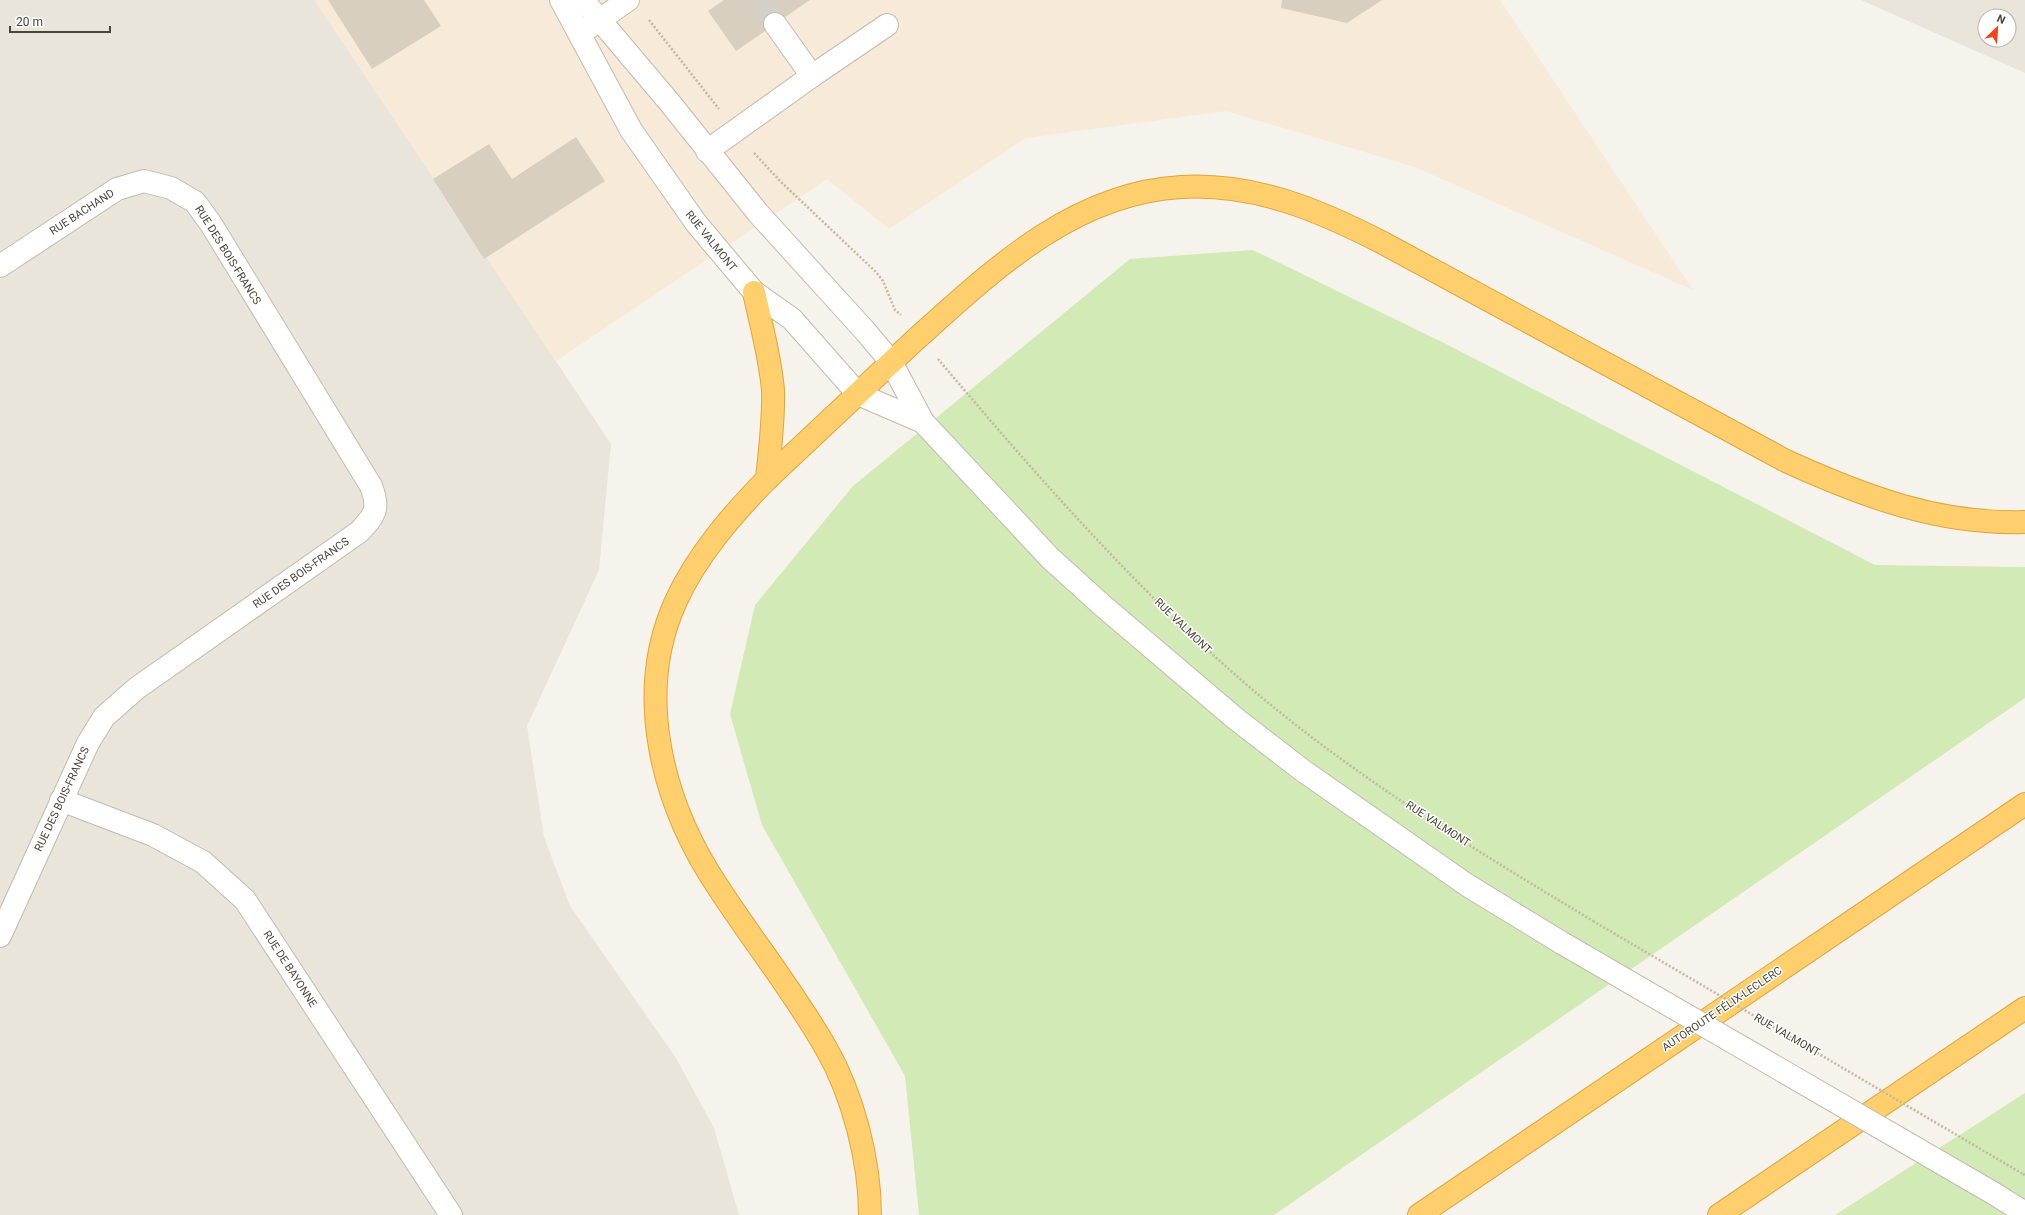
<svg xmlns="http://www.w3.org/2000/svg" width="2025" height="1215" font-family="Roboto,sans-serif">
  <rect width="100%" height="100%" fill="#f6f3ec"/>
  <g fill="#eae5da" fill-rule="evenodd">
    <path d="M 0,0 L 316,0 L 611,444 L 599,570 L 527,726 L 544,837 L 570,906 L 676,1058 L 714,1128 L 739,1215 L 0,1215 Z"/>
    <path d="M 1861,0 L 2025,0 L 2025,73 ZM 1985,16 L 2009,16 L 2009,40 L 1985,40 Z"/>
  </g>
  <path fill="#f7ead8" d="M 314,0 L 1500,0 L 1693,290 L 1415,167 L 1226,111 L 1026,138 L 889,229 L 827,179 L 556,361 Z"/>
  <g fill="#d2eab5">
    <path d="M 1253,250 L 1448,345 L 1875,565 L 2025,567 L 2025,698 L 1274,1215 L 919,1215 L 905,1076 L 762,825 L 730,714 L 755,605 L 853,486 L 1130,259 Z"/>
    <path d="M 2025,1093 L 2025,1215 L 1835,1215 Z"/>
  </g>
  <g fill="#d8cfc1">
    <path d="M 328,0 L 424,0 L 441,26 L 372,69 Z"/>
    <path d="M 724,0 L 810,0 L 736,51 L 708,11 Z"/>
    <path d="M 1282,0 L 1382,0 L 1347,23 L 1281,8 Z"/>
    <path d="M 576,137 L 605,181 L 484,259 L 433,179 L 489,144 L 512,179 Z"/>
  </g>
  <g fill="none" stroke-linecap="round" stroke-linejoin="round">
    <path stroke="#d4d0c8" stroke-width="22" stroke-dasharray="22 11" stroke-linecap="butt" d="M 758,0 L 775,24"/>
    <defs>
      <g id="minor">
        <path d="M 561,0 L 631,130 L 696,223 L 754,292 L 792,319 L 858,394 L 923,422"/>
        <path d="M 583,0 L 670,103 L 758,213 L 866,332 L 891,362 L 923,422 L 1050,558 L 1103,606 L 1236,719 L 1302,770 L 1467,885 L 1562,943"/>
        <path d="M 775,24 L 812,76"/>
        <path d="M 588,28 L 628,0"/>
        <path d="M 707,151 L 812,76 L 887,25"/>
        <path d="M 0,266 L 117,189 L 144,181 L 171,188 L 195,202 L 211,224 L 371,486 C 380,509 375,515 359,532 L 137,688 L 104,717 L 88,743 L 0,936"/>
        <path d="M 61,800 L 153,835 L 203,862 L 245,900 L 451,1215"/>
        <path d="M 1993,1193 L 2025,1213"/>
      </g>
      <g id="highway">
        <path d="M 754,292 C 761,325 770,356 773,390 C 774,419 770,449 767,479"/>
        <path d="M 870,1215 C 870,1161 853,1095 826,1048 C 794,992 753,941 718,887 C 663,805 633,695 676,601 C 697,555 732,515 767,479 C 816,433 865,387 914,341 C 991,272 1072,193 1181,187 C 1255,183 1319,210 1383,243 L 1786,461 C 1863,496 1939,525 2025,522"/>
        <path d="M 1419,1215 L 2025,804"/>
        <path d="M 1719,1215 L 2025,1008"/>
      </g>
    </defs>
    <use href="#minor" stroke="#c2bbae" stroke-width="24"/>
    <use href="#highway" stroke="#e0a43c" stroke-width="24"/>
    <g stroke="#c4b79f" stroke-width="2.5" stroke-dasharray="2 2" stroke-linecap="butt">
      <path d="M 649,20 L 719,109"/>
      <path d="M 754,153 L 781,182 L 876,272 L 883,281 L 895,310 L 901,315"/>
      <path d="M 938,359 C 1036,475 1138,592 1254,691 C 1358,779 1477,851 1593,921"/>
      <path d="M 2023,1174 L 2025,1175"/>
    </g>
    <use href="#minor" stroke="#fff" stroke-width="22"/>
    <use href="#highway" stroke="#ffcf6e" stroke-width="22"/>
    <defs>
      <path id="minor-bridge" d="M 1562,943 L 1993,1193"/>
    </defs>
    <use href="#minor-bridge" stroke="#c2bbae" stroke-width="24" stroke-linecap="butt"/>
    <path stroke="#c4b79f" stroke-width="2.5" stroke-dasharray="2 2" stroke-linecap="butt" d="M 1593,921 L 2023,1174"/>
    <use href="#minor-bridge" stroke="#fff" stroke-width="22"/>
  </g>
  <g text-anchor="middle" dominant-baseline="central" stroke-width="3" stroke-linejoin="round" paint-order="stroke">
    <g font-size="11" fill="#4b4439" stroke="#fff">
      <text transform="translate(82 212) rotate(-33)">RUE BACHAND</text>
      <text transform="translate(711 241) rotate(51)">RUE VALMONT</text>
      <text transform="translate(228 255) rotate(58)">RUE DES BOIS-FRANCS</text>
      <text transform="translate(301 573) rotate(-35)">RUE DES BOIS-FRANCS</text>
      <text transform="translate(1183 626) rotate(44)">RUE VALMONT</text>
      <text transform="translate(62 799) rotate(-65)">RUE DES BOIS-FRANCS</text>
      <text transform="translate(1438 824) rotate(33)">RUE VALMONT</text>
      <text transform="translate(290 969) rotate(57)">RUE DE BAYONNE</text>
      <text transform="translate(1722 1009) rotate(-34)">AUTOROUTE FÉLIX-LECLERC</text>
      <text transform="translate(1787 1035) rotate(30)">RUE VALMONT</text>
    </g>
  </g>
  <g transform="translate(1997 28) rotate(25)"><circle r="19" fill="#ffffff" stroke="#b7b4b0"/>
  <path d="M0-3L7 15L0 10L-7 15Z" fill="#fc3f1d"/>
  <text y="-6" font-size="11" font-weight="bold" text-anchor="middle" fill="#4b4439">N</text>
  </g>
  <path d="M10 26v6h100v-6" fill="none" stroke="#4b4439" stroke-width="2"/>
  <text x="16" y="26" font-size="12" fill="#4b4439" stroke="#ffffff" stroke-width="3" paint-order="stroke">20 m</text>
</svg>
